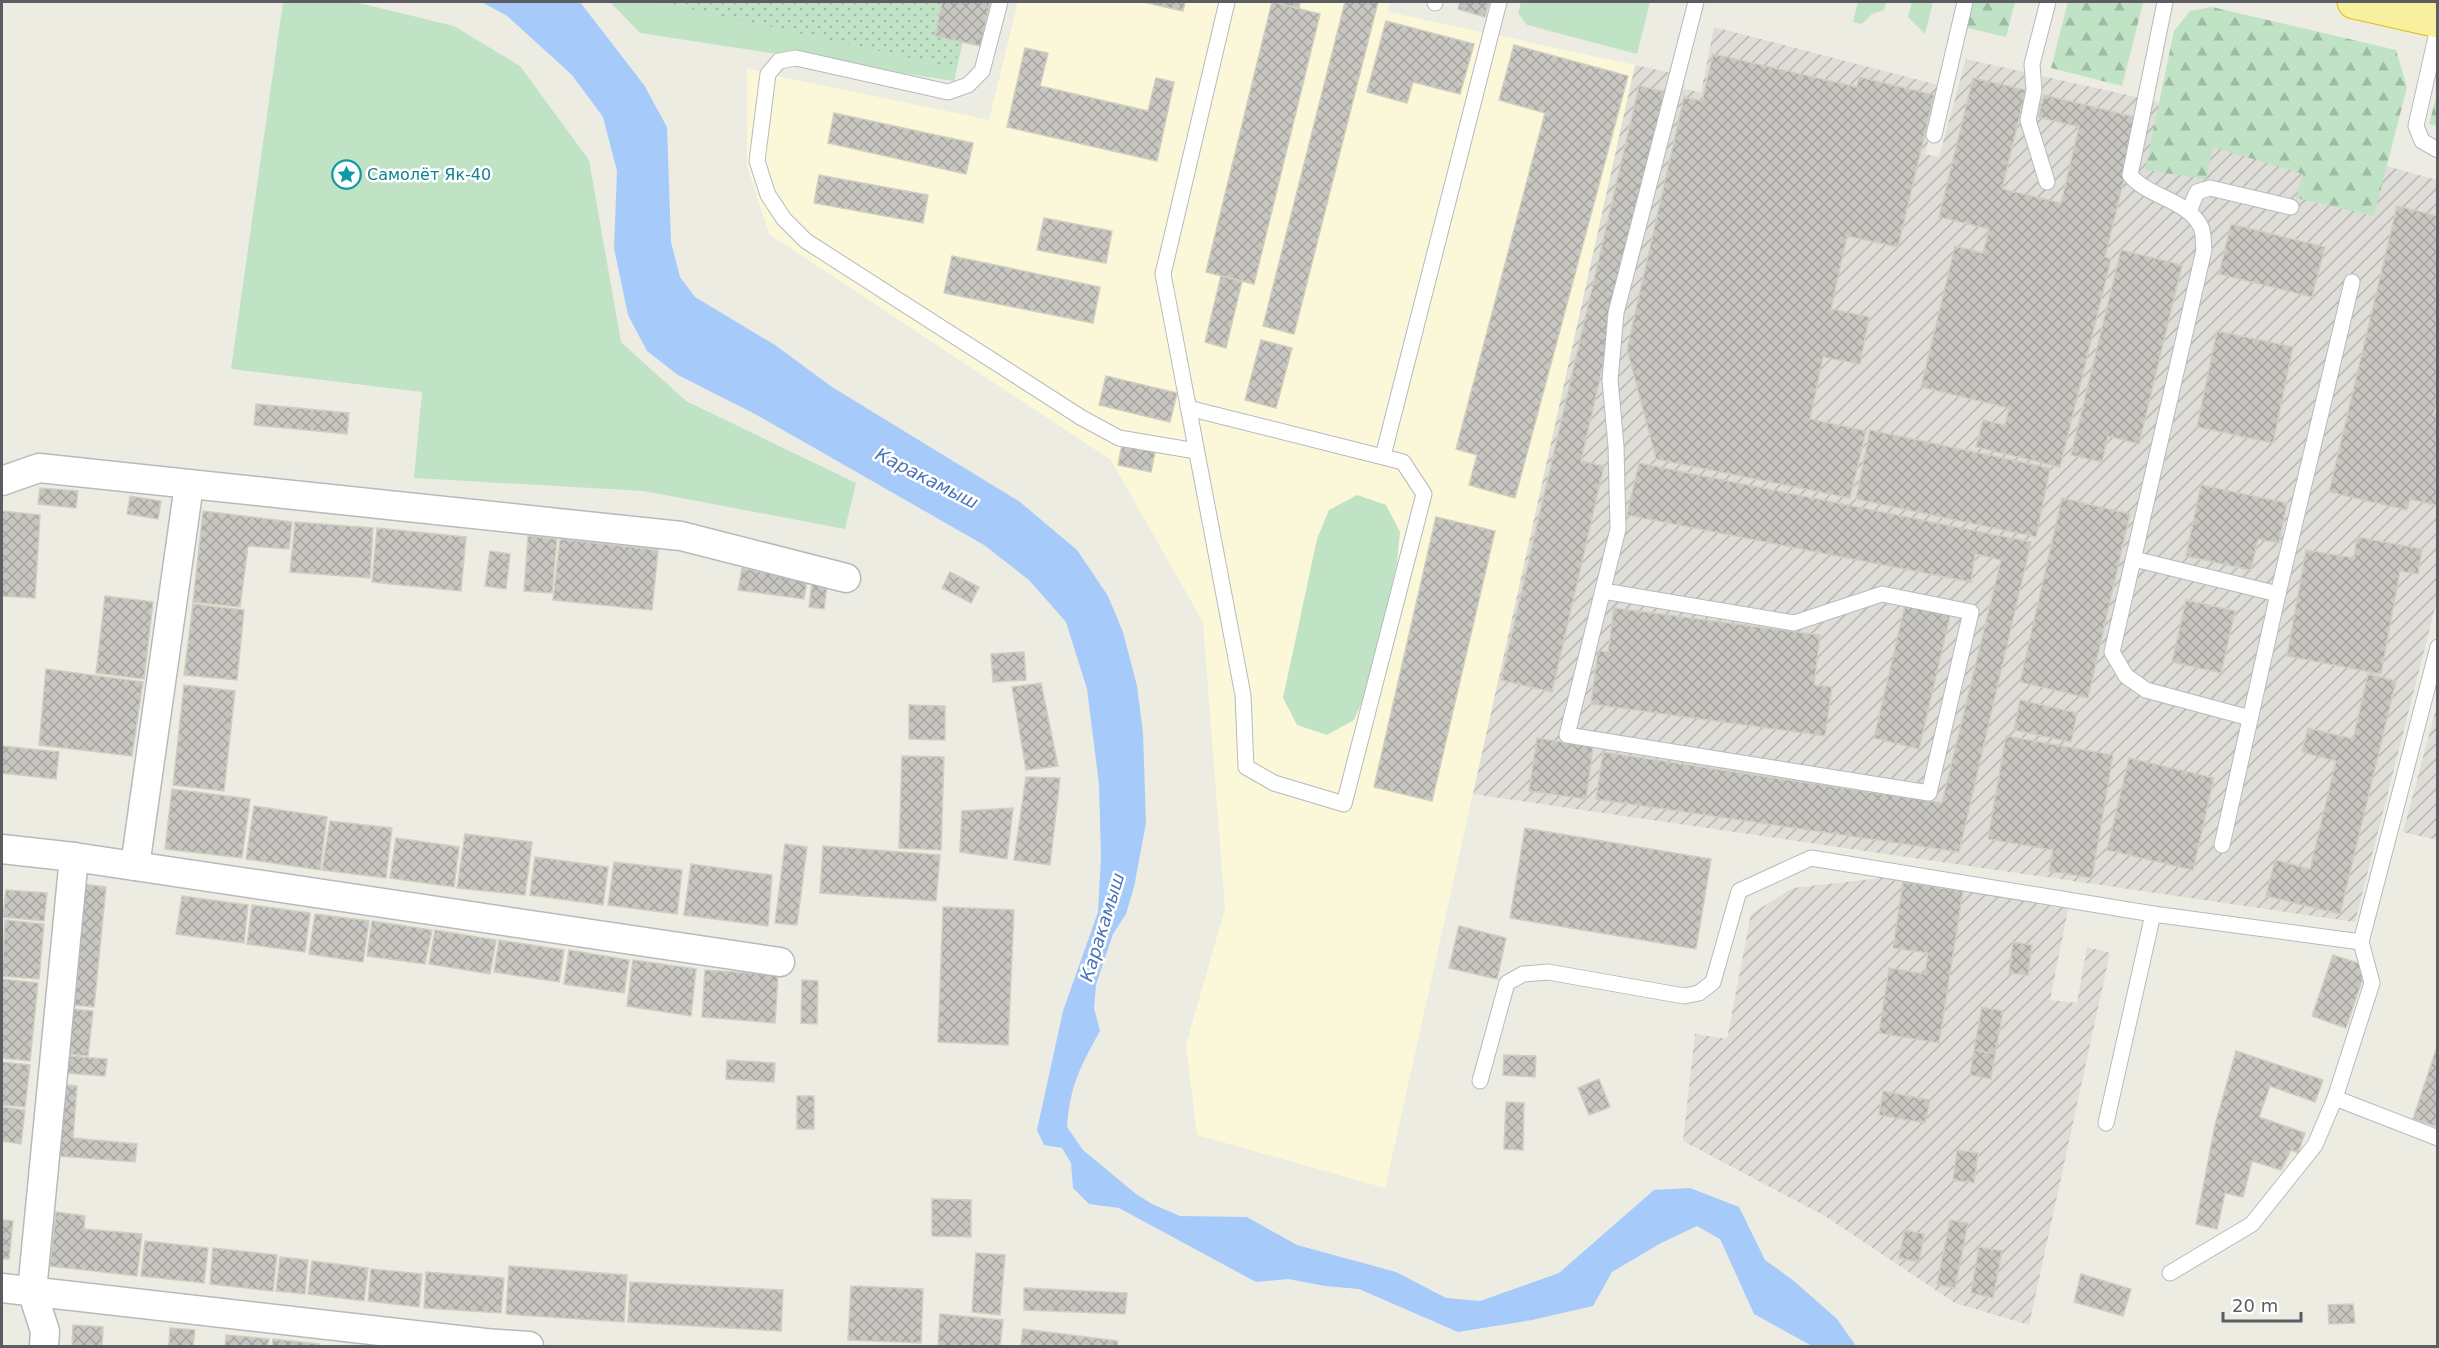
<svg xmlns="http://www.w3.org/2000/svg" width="2439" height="1348" font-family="'DejaVu Sans',sans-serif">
  <defs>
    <pattern id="industrial-furrows" width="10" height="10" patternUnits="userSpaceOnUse" patternTransform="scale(1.5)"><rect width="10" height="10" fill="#deddd7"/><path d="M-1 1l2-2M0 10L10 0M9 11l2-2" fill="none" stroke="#b7b6b2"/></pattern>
    <pattern id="forest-firs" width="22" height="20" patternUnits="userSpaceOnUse" patternTransform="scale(1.5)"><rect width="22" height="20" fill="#c0e3c5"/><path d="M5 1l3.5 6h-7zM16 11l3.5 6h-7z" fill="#9fbba4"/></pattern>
    <pattern id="park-dots" width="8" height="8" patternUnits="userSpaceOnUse" patternTransform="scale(1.5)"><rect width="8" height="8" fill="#c0e3c5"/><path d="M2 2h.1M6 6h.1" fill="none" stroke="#9fbba4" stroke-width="1.8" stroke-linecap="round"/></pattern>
    <pattern id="building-cross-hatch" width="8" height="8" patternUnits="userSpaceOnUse" patternTransform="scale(1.5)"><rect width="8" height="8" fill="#c8c6c0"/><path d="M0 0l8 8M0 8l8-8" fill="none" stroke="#a5a4a0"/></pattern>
  </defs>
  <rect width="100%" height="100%" fill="#edece3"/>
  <path fill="#fbf8d9" d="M 1018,2 L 1389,2 L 1388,12 L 1635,65 L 1385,1188 L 1197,1135 L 1186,1045 L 1225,909 L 1203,622 L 1111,460 L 769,234 L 747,165 L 747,68 L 768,74 L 989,120 Z"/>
  <g fill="url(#industrial-furrows)">
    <path d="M 1714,27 L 1942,86 L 1925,154 L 1939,157 L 1966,59 L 2150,100 L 2437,180 L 2437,600 L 2355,922 L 1473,794 L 1635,65 L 1685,76 L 1683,89 L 1701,92 Z"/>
    <path d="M 2437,705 L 2438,840 L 2437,840 L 2403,832 Z"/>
    <path d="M 1890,877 L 2069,904 L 2050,1000 L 2077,1003 L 2087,947 L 2110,953 L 2029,1325 L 1955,1303 L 1825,1216 L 1683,1141 L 1695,1034 L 1727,1039 L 1751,914 L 1793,888 Z"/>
  </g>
  <g fill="#c0e3c5">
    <path d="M 283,2 L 355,2 L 454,26 L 520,66 L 589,160 L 621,342 L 686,401 L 856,483 L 845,529 L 644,491 L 414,478 L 422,392 L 231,369 Z"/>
    <path d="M 610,2 L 972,2 L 954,81 L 640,33 Z"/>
    <path d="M 1521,2 L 1650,2 L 1637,54 L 1527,25 L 1518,13 Z"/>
    <path d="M 1858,2 L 1886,2 L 1884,10 L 1872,14 L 1862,24 L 1853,22 Z"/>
    <path d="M 1912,2 L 1933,2 L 1925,34 L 1908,17 Z"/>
    <path d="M 1357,495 L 1386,505 L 1400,532 L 1397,563 L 1367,691 L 1354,720 L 1327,735 L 1297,725 L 1283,698 L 1317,539 L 1329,510 Z"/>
  </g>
  <g fill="url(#forest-firs)">
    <path d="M 1971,2 L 2015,2 L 2006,37 L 1964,27 Z"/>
    <path d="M 2068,2 L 2143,3 L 2122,86 L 2051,68 Z"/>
    <path d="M 2212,7 L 2396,50 L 2407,87 L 2374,216 L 2296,198 L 2303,174 L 2213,147 L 2206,179 L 2145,170 L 2174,31 L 2190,11 Z"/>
    <path d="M 2437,94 L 2437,126 L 2429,124 Z"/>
  </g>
  <path fill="url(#park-dots)" d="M 659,2 L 969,2 L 955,68 Z"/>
  <path fill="#a6caf9" d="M 481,2 L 580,2 L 644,85 L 667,127 L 671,242 L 680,277 L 695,297 L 775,345 L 832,387 L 1020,502 L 1077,550 L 1108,596 L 1123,632 L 1137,686 L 1143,733 L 1146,823 L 1134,887 L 1126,914 L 1113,934 L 1096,985 L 1094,1008 L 1100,1031 C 1080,1067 1070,1086 1067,1127 L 1083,1150 L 1136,1194 L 1152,1204 L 1180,1216 L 1247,1217 L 1297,1245 L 1396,1272 L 1446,1298 L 1480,1301 L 1559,1273 L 1654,1190 L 1690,1188 L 1739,1207 L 1765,1260 L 1794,1281 L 1837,1319 L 1856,1346 L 1812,1346 L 1754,1314 L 1720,1239 L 1697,1226 L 1661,1243 L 1612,1272 L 1593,1306 L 1532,1320 L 1458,1332 L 1359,1289 L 1325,1286 L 1288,1279 L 1256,1282 L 1119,1208 L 1089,1204 L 1073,1188 L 1071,1163 L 1062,1148 L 1044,1145 L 1037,1130 L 1063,1011 L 1098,912 L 1101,857 L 1099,784 L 1087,689 L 1066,622 L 1029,580 L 984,545 L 755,414 L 678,375 L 647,351 L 628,315 L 614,248 L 617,171 L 603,117 L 572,75 L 506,15 Z"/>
  <g fill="url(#building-cross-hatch)" stroke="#d1cec1" stroke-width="1.5">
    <path d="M 942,2 L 990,2 L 981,46 L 935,36 Z"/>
    <path d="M 1143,2 L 1185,2 L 1183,11 Z"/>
    <path d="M 1272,2 L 1320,14 L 1254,284 L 1206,272 Z"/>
    <path d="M 1282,2 L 1300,2 L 1299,8 L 1281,4 Z"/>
    <path d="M 1345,2 L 1378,2 L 1294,334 L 1263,326 Z"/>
    <path d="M 1460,2 L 1489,2 L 1485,17 L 1458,9 Z"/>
    <path d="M 1386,21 L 1474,44 L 1460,94 L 1413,82 L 1407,103 L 1367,92 Z"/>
    <path d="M 1514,45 L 1628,76 L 1515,498 L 1469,485 L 1477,455 L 1456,449 L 1545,113 L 1499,100 Z"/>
    <path d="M 1025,48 L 1048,53 L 1040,86 L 1148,111 L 1156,78 L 1174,82 L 1157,161 L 1007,127 Z"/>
    <path d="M 1713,54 L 1857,87 L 1859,77 L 1934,95 L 1898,247 L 1847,236 L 1831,309 L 1869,317 L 1860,364 L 1823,357 L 1810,419 L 1866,431 L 1850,498 L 1656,459 L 1627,349 L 1684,97 L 1702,101 Z"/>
    <path d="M 1973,78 L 2026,90 L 2002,189 L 2061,203 L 2079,127 L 2038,117 L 2044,95 L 2139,118 L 2105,257 L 2111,259 L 2060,467 L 1976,447 L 1983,420 L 2005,425 L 2009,408 L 1921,387 L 1955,246 L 1983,253 L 1989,229 L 1939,217 Z"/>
    <path d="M 1639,86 L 1666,92 L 1581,461 L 1604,466 L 1552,692 L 1501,680 Z"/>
    <path d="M 834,113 L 973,143 L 966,174 L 828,143 Z"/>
    <path d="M 819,175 L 928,195 L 923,223 L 814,203 Z"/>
    <path d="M 2397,206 L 2438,216 L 2438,402 L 2433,415 L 2438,416 L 2438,506 L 2410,499 L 2407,510 L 2329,492 Z"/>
    <path d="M 1044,218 L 1112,231 L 1106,263 L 1037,250 Z"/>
    <path d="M 2231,224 L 2325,247 L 2312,297 L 2219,274 Z"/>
    <path d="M 2121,250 L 2182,265 L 2139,444 L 2108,436 L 2102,462 L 2071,455 Z"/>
    <path d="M 952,256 L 1100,287 L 1093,323 L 944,293 Z"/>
    <path d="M 1221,276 L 1242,281 L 1226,348 L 1205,342 Z"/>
    <path d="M 2217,331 L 2293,347 L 2273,443 L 2197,427 Z"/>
    <path d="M 1261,340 L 1292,348 L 1276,408 L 1245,400 Z"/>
    <path d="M 1106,376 L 1177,393 L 1170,422 L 1099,405 Z"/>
    <path d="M 256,404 L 349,413 L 347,434 L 254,425 Z"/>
    <path d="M 1870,430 L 2050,468 L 2036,537 L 1856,499 Z"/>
    <path d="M 1122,445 L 1155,452 L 1151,472 L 1118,465 Z"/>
    <path d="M 1639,463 L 2031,542 L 1959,852 L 1596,799 L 1603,752 L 1942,803 L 2001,560 L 1975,554 L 1971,582 L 1627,515 Z"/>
    <path d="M 2201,485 L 2287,503 L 2279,543 L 2258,539 L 2251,570 L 2186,556 Z"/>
    <path d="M 40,488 L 78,491 L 76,508 L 38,504 Z"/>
    <path d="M 130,496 L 161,501 L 158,519 L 127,514 Z"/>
    <path d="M 2062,498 L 2130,514 L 2088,698 L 2020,682 Z"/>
    <path d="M 2,511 L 40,515 L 35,598 L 2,596 Z"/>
    <path d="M 203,511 L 292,522 L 289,549 L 248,546 L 240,607 L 193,602 Z"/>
    <path d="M 1436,517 L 1495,531 L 1432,801 L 1374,787 Z"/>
    <path d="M 295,522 L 373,528 L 370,578 L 290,572 Z"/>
    <path d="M 377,528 L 466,537 L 461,591 L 372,582 Z"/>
    <path d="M 528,536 L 557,539 L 552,593 L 524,591 Z"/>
    <path d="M 2357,537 L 2422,549 L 2418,574 L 2400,571 L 2381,674 L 2287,656 L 2306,550 L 2354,558 Z"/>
    <path d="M 560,539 L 658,550 L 652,610 L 553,600 Z"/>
    <path d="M 490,551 L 510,554 L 506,589 L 485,586 Z"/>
    <path d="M 742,568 L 807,581 L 804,599 L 738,590 Z"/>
    <path d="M 950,572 L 979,587 L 971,603 L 942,588 Z"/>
    <path d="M 812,582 L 827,585 L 824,609 L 809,607 Z"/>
    <path d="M 105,596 L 153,602 L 144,679 L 96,673 Z"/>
    <path d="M 2186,600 L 2235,611 L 2221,673 L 2172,662 Z"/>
    <path d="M 1906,601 L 1951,612 L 1919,749 L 1874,738 Z"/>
    <path d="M 193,604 L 244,610 L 237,680 L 184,675 Z"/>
    <path d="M 1614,608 L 1820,635 L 1814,685 L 1832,687 L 1825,736 L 1591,704 L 1598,651 L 1608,652 Z"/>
    <path d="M 1024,652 L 1026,680 L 993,682 L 991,654 Z"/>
    <path d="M 46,669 L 143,682 L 132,756 L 39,745 Z"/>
    <path d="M 2368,674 L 2396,681 L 2340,914 L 2266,896 L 2275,860 L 2310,869 L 2336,761 L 2302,752 L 2308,728 L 2353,739 Z"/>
    <path d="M 1041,683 L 1058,766 L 1026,770 L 1012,687 Z"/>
    <path d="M 184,685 L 235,691 L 224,791 L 173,785 Z"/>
    <path d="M 2020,700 L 2077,713 L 2071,742 L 2014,730 Z"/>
    <path d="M 909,705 L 945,706 L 945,740 L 909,739 Z"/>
    <path d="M 2006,736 L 2113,755 L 2092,878 L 2049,871 L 2053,850 L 1988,839 Z"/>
    <path d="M 1537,738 L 1593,747 L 1586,799 L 1529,791 Z"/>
    <path d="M 2,746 L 59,752 L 56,779 L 2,773 Z"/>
    <path d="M 902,756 L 944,757 L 941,850 L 899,848 Z"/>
    <path d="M 2129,758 L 2214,778 L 2193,870 L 2107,850 Z"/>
    <path d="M 1026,777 L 1060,778 L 1050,865 L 1014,860 Z"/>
    <path d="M 172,789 L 250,799 L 242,858 L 165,849 Z"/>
    <path d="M 254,806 L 327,817 L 320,870 L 246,859 Z"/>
    <path d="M 1013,808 L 1007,859 L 960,852 L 962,811 Z"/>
    <path d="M 330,821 L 392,828 L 386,878 L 322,870 Z"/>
    <path d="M 1525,828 L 1711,859 L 1696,949 L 1510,918 Z"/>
    <path d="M 465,834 L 532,842 L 525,895 L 457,888 Z"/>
    <path d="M 396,838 L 459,847 L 454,887 L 390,878 Z"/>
    <path d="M 785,844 L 807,847 L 797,925 L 775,923 Z"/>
    <path d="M 823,846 L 940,855 L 936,901 L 820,893 Z"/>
    <path d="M 535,857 L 608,867 L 603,905 L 530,895 Z"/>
    <path d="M 614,862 L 682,870 L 677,914 L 608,905 Z"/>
    <path d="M 691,864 L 772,875 L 768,926 L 684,915 Z"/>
    <path d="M 1903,882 L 1963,891 L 1939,1043 L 1879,1033 L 1889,968 L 1925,974 L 1928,953 L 1893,948 Z"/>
    <path d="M 83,884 L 106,887 L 94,1007 L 72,1005 Z"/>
    <path d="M 6,890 L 47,893 L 44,921 L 3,917 Z"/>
    <path d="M 182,896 L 248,905 L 244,943 L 176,934 Z"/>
    <path d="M 252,905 L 310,913 L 305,952 L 247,944 Z"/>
    <path d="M 943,907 L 1014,910 L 1008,1045 L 938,1042 Z"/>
    <path d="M 315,914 L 369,921 L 363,962 L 309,954 Z"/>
    <path d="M 5,920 L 44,924 L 39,979 L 2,976 Z"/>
    <path d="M 372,921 L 432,930 L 425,964 L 367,956 Z"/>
    <path d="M 1459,926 L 1506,938 L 1497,979 L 1449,968 Z"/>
    <path d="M 435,930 L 496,940 L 490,974 L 429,964 Z"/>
    <path d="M 499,940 L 564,950 L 559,982 L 494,972 Z"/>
    <path d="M 2013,942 L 2032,945 L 2028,975 L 2009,973 Z"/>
    <path d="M 569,950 L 629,960 L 624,993 L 564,984 Z"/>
    <path d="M 2333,955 L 2367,966 L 2346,1028 L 2312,1016 Z"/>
    <path d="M 633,960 L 696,969 L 691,1016 L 627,1006 Z"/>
    <path d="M 705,970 L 778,975 L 775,1023 L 702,1017 Z"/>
    <path d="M 2,979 L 38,983 L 30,1061 L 2,1058 Z"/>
    <path d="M 802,980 L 818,981 L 817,1024 L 801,1023 Z"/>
    <path d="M 1982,1007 L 2003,1011 L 1995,1054 L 1974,1050 Z"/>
    <path d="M 72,1009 L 93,1011 L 88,1056 L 67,1054 Z"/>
    <path d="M 2438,1044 L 2438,1127 L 2413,1119 Z"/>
    <path d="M 1974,1050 L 1995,1054 L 1991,1079 L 1970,1075 Z"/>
    <path d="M 2236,1051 L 2323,1080 L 2315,1102 L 2270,1086 L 2259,1117 L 2305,1133 L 2298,1153 L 2291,1150 L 2281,1170 L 2252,1161 L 2243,1197 L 2225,1193 L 2217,1229 L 2196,1224 L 2215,1125 Z"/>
    <path d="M 1504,1055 L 1536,1056 L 1535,1077 L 1503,1075 Z"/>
    <path d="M 67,1056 L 107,1059 L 105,1076 L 65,1073 Z"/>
    <path d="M 727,1060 L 775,1063 L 774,1082 L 726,1079 Z"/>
    <path d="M 2,1062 L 30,1065 L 25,1107 L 2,1105 Z"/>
    <path d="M 1599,1079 L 1610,1107 L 1589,1115 L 1578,1088 Z"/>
    <path d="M 66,1085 L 77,1086 L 73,1138 L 137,1144 L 135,1162 L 59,1156 Z"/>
    <path d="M 1883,1091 L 1930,1100 L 1925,1123 L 1879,1115 Z"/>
    <rect x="797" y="1096" width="17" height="33"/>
    <path d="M 1506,1102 L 1524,1103 L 1523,1150 L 1504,1149 Z"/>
    <path d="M 2,1107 L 25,1110 L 21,1144 L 2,1141 Z"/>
    <path d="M 1957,1150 L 1978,1153 L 1974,1183 L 1953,1180 Z"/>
    <path d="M 932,1199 L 971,1200 L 971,1237 L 932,1236 Z"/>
    <path d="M 56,1212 L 85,1216 L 84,1229 L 142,1234 L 137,1276 L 50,1266 Z"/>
    <path d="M 2,1220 L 13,1221 L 9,1259 L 2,1259 Z"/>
    <path d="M 1950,1220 L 1968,1223 L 1955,1288 L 1937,1284 Z"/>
    <path d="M 1905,1230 L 1924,1234 L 1919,1262 L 1899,1258 Z"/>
    <path d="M 145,1241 L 208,1248 L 204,1283 L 141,1276 Z"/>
    <path d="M 1979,1247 L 2002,1251 L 1993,1298 L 1971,1293 Z"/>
    <path d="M 213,1248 L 277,1255 L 273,1291 L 210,1284 Z"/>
    <path d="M 976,1253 L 1005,1255 L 1000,1315 L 972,1312 Z"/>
    <path d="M 280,1257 L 308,1260 L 305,1294 L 276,1291 Z"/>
    <path d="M 312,1261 L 368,1268 L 364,1301 L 308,1294 Z"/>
    <path d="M 509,1266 L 627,1275 L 624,1322 L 506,1314 Z"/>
    <path d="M 371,1269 L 422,1274 L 419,1307 L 368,1301 Z"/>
    <path d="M 426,1272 L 504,1278 L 501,1313 L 424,1308 Z"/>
    <path d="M 2081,1274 L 2131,1289 L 2123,1316 L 2074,1302 Z"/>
    <path d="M 630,1282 L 783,1290 L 781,1331 L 628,1322 Z"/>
    <path d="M 851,1286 L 923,1289 L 921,1343 L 848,1340 Z"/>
    <path d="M 1024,1288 L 1127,1293 L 1125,1314 L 1024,1310 Z"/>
    <path d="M 2353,1304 L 2355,1323 L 2329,1324 L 2328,1305 Z"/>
    <path d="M 940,1314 L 1003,1320 L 1000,1346 L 938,1346 Z"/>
    <path d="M 73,1325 L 103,1327 L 102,1346 L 72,1346 Z"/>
    <path d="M 170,1328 L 195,1330 L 193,1346 L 169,1346 Z"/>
    <path d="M 1023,1329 L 1118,1341 L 1117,1346 L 1021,1346 Z"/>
    <path d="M 226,1335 L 269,1339 L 268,1346 L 225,1346 Z"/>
    <path d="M 273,1339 L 319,1344 L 319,1346 L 272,1346 Z"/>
  </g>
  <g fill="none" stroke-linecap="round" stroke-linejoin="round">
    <defs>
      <g id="service">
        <path d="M 1000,2 L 982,71 L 968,85 L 948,92 L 796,58 L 779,61 L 768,74 L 757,161 L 768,195 L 784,219 L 806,241 L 1082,418 L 1119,438 L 1196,451"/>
        <path d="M 2165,2 L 2130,175 C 2149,198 2187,199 2201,227 C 2204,233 2203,243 2204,250 L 2112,652 L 2126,676 L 2146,690 L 2250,718"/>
        <path d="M 1435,3 L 1435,2"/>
        <path d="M 2438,28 L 2416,126 L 2422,141 L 2438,150"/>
        <path d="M 1934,135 L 1965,2"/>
        <path d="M 2047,182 L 2028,120 L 2034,90 L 2032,64 L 2048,2"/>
        <path d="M 2189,211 L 2197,192 L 2210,188 L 2291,207"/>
        <path d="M 1188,408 L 1403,462 L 1424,494 L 1344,804 L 1274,783 L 1246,767 L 1243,695 L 1163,274 L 1227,2"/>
        <path d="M 1383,456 L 1499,2"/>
        <path d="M 2134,559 L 2278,594"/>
        <path d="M 1603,591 L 1794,623 L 1882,594 L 1971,612 L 1929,793 L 1567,735 L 1618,529 L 1616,446 L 1610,380 L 1616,313 L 1696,2"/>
        <path d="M 2222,845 L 2278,594 L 2352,282"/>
        <path d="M 1480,1081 L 1507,983 L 1523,974 L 1548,972 L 1684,996 L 1699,993 L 1713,982 L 1739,891 L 1811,858 L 2153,914 L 2361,942"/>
        <path d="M 2335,1098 L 2438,1138"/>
        <path d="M 2106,1123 L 2153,914"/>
        <path d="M 2170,1273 L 2252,1224 L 2315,1145 L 2335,1098 L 2372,983 L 2361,942 L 2438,647"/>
      </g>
      <g id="minor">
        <path d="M 2,481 L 39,468 L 681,536 L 846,578"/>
        <path d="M 2,849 L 74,857 L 780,962"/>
        <path d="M 135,866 L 189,485"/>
        <path d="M 2,1288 L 485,1343 L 529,1346"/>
        <path d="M 44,1346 L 45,1331 L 32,1291 L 74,857"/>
      </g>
      <path id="trunk" d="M 2354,2 L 2438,21"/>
    </defs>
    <use href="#service" stroke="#b8b9be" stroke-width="17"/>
    <use href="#minor" stroke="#b8b9be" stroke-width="31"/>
    <use href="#trunk" stroke="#e1bb0e" stroke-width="35"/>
    <use href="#service" stroke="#fff" stroke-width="15"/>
    <use href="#minor" stroke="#fff" stroke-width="28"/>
    <use href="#trunk" stroke="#f8f09e" stroke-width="33"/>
  </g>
  <defs>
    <symbol id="sight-ring" viewBox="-11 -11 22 22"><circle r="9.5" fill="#fff" stroke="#0f9aa8" stroke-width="1.5"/><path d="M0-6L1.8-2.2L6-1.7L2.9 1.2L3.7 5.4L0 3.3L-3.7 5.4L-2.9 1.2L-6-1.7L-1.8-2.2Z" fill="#0f9aa8"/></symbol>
  </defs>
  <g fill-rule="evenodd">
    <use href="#sight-ring" x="330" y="158" width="33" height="33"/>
  </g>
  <g text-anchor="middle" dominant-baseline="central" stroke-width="5" stroke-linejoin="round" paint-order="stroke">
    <g font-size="16" fill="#0d838f" stroke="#fff" text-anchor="start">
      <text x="367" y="174">Самолёт Як-40</text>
    </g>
    <g font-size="18" font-style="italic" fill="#4a73bb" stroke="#fff">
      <text transform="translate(927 478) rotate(27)">Каракамыш</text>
      <text transform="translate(1102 927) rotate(-73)">Каракамыш</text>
    </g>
  </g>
  <rect width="2439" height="1348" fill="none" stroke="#5b5d63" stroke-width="6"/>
  <path d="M2223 1312v9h78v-9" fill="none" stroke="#5b5d63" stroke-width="3"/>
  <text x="2232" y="1312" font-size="18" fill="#5b5d63" stroke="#ffffff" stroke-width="4.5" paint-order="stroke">20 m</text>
</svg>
